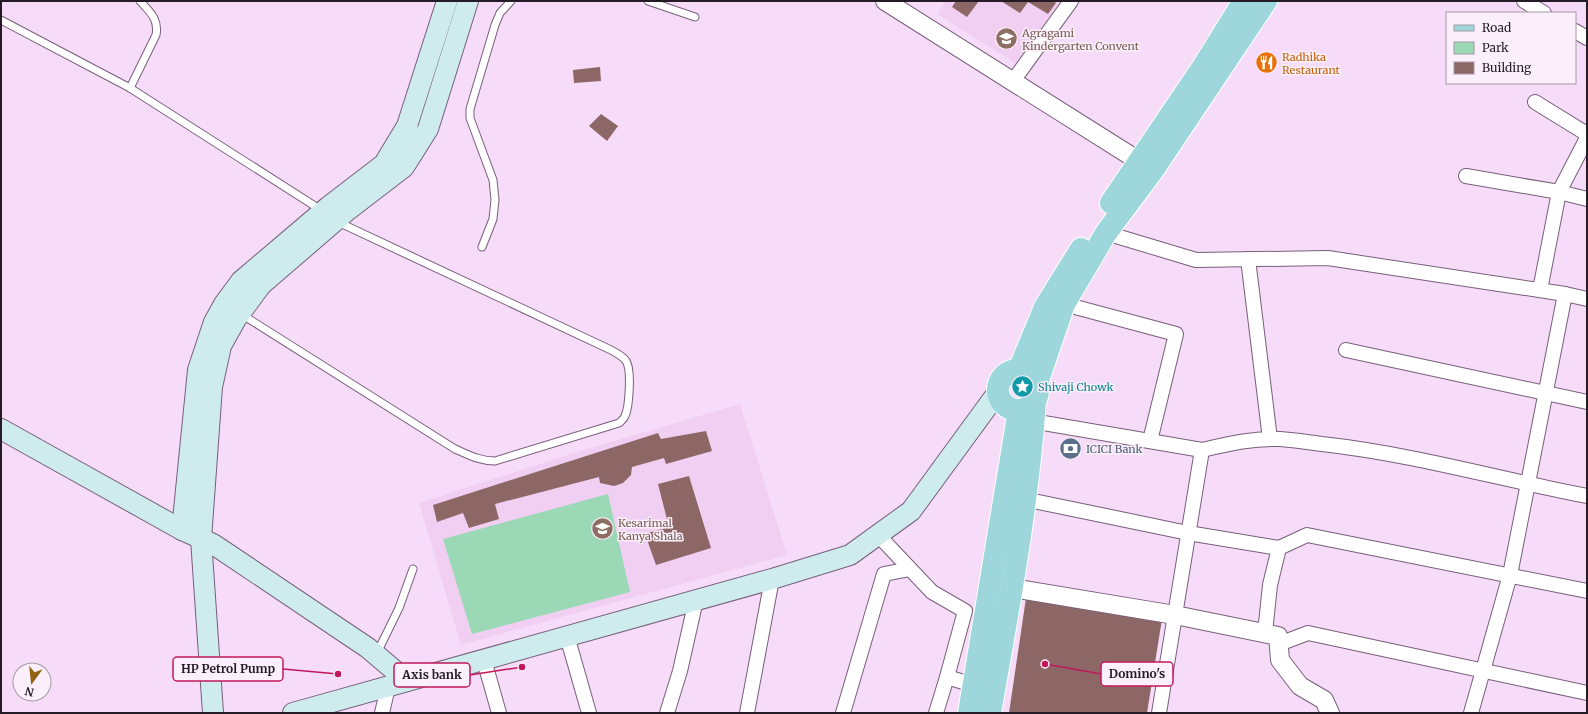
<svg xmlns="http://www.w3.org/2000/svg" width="1588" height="714" font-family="Merriweather,serif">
  <rect width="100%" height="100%" fill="#f7dcf9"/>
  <g fill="#f0cff2">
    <path d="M 946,1 L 1060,1 L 1063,3 L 1017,64 L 937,14 Z"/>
    <path d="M 740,404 L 787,555 L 461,645 L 419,503 L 580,451 Z"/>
  </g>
  <path fill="#9bd8b6" d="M 608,494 L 630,592 L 472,634 L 443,539 Z"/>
  <g fill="#8d6766">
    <path d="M 956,1 L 979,1 L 967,17 L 952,7 Z"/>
    <path d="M 1001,1 L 1053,1 L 1056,3 L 1048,14 L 1028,2 L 1020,13 Z"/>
    <path d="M 600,67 L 601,81 L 574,83 L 573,70 Z"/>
    <path d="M 601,114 L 618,126 L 607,141 L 589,126 Z"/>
    <path d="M 706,431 L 712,451 L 666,464 L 664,458 L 632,467 L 631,475 L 623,483 L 614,486 L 600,483 L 599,477 L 495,504 L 499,519 L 469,528 L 463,513 L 437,522 L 433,505 L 658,433 L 661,439 Z"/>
    <path d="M 689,476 L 711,548 L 656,565 L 645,534 L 669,527 L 658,484 Z"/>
    <path d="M 1026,598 L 1162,619 L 1147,713 L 1009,713 Z"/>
  </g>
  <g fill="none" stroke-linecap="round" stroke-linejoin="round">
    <defs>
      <g id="service">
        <path d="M 648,1 L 695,17"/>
        <path d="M 1,20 L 130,88 L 321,210"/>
        <path d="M 130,88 L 156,35 C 159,19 150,12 140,1"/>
        <path d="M 482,247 L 493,219 L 495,200 L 493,180 L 470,118 L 470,109 L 495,25 L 500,13 L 511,1"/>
        <path d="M 241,314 L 455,449 C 469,455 480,461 495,461 L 619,423 C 621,421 624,419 625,416 C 629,408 632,369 626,361 C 623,356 616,353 611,350 L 338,222"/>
        <path d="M 377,653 L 399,608 L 413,569"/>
      </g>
      <g id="minor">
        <path d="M 1524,1 L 1544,13"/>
        <path d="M 1575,31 L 1587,38"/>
        <path d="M 1013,81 L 1071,1"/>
        <path d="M 1535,102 L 1587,134"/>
        <path d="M 1466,176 L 1559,192 L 1587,199"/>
        <path d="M 1106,233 L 1196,260 L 1328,258 L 1565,294 L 1587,299"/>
        <path d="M 1248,259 L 1270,439"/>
        <path d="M 1540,290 L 1559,192 L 1587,138"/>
        <path d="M 1064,304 L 1176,334 L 1150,441"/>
        <path d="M 1346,350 L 1587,402"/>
        <path d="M 1026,420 L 1202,450 L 1159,713"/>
        <path d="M 1202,450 C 1228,444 1253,438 1280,439 C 1294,440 1308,442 1322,444 C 1412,454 1499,479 1587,496"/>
        <path d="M 1024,499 L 1188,533 L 1279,548 L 1270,585 L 1265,633"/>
        <path d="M 878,535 L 932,592 L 965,611 L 947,677 L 936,713"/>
        <path d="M 1279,548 L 1307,535 L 1587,591"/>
        <path d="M 567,636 L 589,713"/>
        <path d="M 1279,644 L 1308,633 L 1587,693"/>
        <path d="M 484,660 L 499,713"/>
        <path d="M 947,677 L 973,685"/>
        <path d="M 382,713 L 388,687"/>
        <path d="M 667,713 L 680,671 L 696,600"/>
        <path d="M 747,713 L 772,579"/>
        <path d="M 843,713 L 884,574 L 910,569"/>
        <path d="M 1471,713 L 1510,575 L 1565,294"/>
      </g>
      <g id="tertiary">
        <path d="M 885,1 L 1150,168"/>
        <path d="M 1012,588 L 1175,615 L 1278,636 L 1280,660 L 1300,686 L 1324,700 L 1330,713"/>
      </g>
      <g id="secondary">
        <path d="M 1,429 L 182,530 L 213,544 L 368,648 L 407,681"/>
        <path d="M 182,530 L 198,370 L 214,322 L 224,304 L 241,281 L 328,207 L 384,164 L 407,126 L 447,1"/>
        <path d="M 213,713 L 201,539 L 212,387 L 221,346 L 236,319 L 261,285 L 348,210 L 404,167 L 428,129 L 468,1"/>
        <path d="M 293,713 L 772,579 L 850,555 L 911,511 L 998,392"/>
      </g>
      <g id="primary">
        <path d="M 1111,203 L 1201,70 L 1244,1"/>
        <path d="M 1019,370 L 1045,307 L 1081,249"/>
        <circle cx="1018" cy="390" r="20"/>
        <path d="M 1037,383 L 1064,304 L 1106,233 L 1153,170 L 1266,1"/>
        <path d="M 969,713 L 1019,410"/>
        <path d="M 990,713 C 1008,610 1028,506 1035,401"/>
      </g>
    </defs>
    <use href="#service" stroke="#775f79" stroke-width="9"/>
    <use href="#minor" stroke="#775f79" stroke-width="16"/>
    <use href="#tertiary" stroke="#775f79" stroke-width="20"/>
    <use href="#secondary" stroke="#775f79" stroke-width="22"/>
    <use href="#primary" stroke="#fff" stroke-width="24"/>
    <use href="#service" stroke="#fff" stroke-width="7"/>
    <use href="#minor" stroke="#fff" stroke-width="14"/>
    <use href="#tertiary" stroke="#fff" stroke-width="18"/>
    <use href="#secondary" stroke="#ceebee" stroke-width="20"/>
    <use href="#primary" stroke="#9dd7dc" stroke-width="22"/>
  </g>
  <defs>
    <symbol id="school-disc" viewBox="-11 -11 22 22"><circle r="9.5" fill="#8d6e63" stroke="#fbeffb"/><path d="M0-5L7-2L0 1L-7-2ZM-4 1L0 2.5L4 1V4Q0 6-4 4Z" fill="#fff"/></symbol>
    <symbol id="restaurant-disc" viewBox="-11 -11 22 22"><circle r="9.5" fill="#e8710a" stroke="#fbeffb"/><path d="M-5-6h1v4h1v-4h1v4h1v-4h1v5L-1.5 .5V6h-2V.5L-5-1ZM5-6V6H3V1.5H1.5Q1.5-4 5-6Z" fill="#fff"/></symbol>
    <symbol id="sight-disc" viewBox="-11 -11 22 22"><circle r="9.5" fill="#0f9aa8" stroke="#fbeffb"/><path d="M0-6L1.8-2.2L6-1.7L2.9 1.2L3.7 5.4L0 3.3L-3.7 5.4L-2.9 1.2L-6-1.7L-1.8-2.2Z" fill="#fff"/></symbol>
    <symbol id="bank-disc" viewBox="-11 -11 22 22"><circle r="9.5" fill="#5c6f8a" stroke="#fbeffb"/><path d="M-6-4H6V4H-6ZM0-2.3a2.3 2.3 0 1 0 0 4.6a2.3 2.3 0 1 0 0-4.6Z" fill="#fff"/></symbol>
  </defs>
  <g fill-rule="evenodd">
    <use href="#school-disc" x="994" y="26" width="25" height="25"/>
    <use href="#restaurant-disc" x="1254" y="50" width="25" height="25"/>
    <use href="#sight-disc" x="1010" y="374" width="25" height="25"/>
    <use href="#bank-disc" x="1058" y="436" width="25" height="25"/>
    <use href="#school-disc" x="590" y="516" width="25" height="25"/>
  </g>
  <g text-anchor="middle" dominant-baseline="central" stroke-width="3" stroke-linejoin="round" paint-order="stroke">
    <g font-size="11" fill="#785e54" stroke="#fbeffb" text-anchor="start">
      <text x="1022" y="33">Agragami<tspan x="1022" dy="13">Kindergarten Convent</tspan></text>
      <text x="618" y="523">Kesarimal<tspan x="618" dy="13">Kanya Shala</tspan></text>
    </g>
    <g font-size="11" fill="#c56008" stroke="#fbeffb" text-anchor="start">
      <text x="1282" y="57">Radhika<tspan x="1282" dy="13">Restaurant</tspan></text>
    </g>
    <g font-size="11" fill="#0d838f" stroke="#fbeffb" text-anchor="start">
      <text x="1038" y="387">Shivaji Chowk</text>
    </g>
    <g font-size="11" fill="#4e5e75" stroke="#fbeffb" text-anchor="start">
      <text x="1086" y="449">ICICI Bank</text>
    </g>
  </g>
  <path fill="none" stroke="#c2185b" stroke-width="1.5" d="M338 674L283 669M1045 664L1101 674M522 667L470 675"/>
  <g fill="#c2185b" stroke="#fbeffb" stroke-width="1.5">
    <circle cx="338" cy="674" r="4"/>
    <circle cx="1045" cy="664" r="4"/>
    <circle cx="522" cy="667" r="4"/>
  </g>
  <g fill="#fbeffb" stroke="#c2185b" stroke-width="1.5">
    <rect x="173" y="657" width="110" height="24" rx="4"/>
    <rect x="1101" y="662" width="72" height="24" rx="4"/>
    <rect x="394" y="663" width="76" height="24" rx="4"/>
  </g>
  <g font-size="12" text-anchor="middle" font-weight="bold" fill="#251b26">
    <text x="228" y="673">HP Petrol Pump</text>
    <text x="1137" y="678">Domino's</text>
    <text x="432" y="679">Axis bank</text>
  </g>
  <rect width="1588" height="714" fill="none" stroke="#251b26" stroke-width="4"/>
  <rect x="1446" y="12" width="130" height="72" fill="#fbeffb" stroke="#a59aa6"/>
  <rect x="1454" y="25" width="20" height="6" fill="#9dd7dc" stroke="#a59aa6"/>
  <text x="1482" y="32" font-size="12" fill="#251b26">Road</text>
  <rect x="1454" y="42" width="20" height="12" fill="#9bd8b6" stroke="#a59aa6"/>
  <text x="1482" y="52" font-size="12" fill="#251b26">Park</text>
  <rect x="1454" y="62" width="20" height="12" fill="#8d6766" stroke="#a59aa6"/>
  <text x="1482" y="72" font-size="12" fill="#251b26">Building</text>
  <g transform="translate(32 682) rotate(195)"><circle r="19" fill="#fbeffb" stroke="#a59aa6"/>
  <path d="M0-3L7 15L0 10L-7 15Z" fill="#91620f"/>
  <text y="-6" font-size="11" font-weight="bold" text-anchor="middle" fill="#251b26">N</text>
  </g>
</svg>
